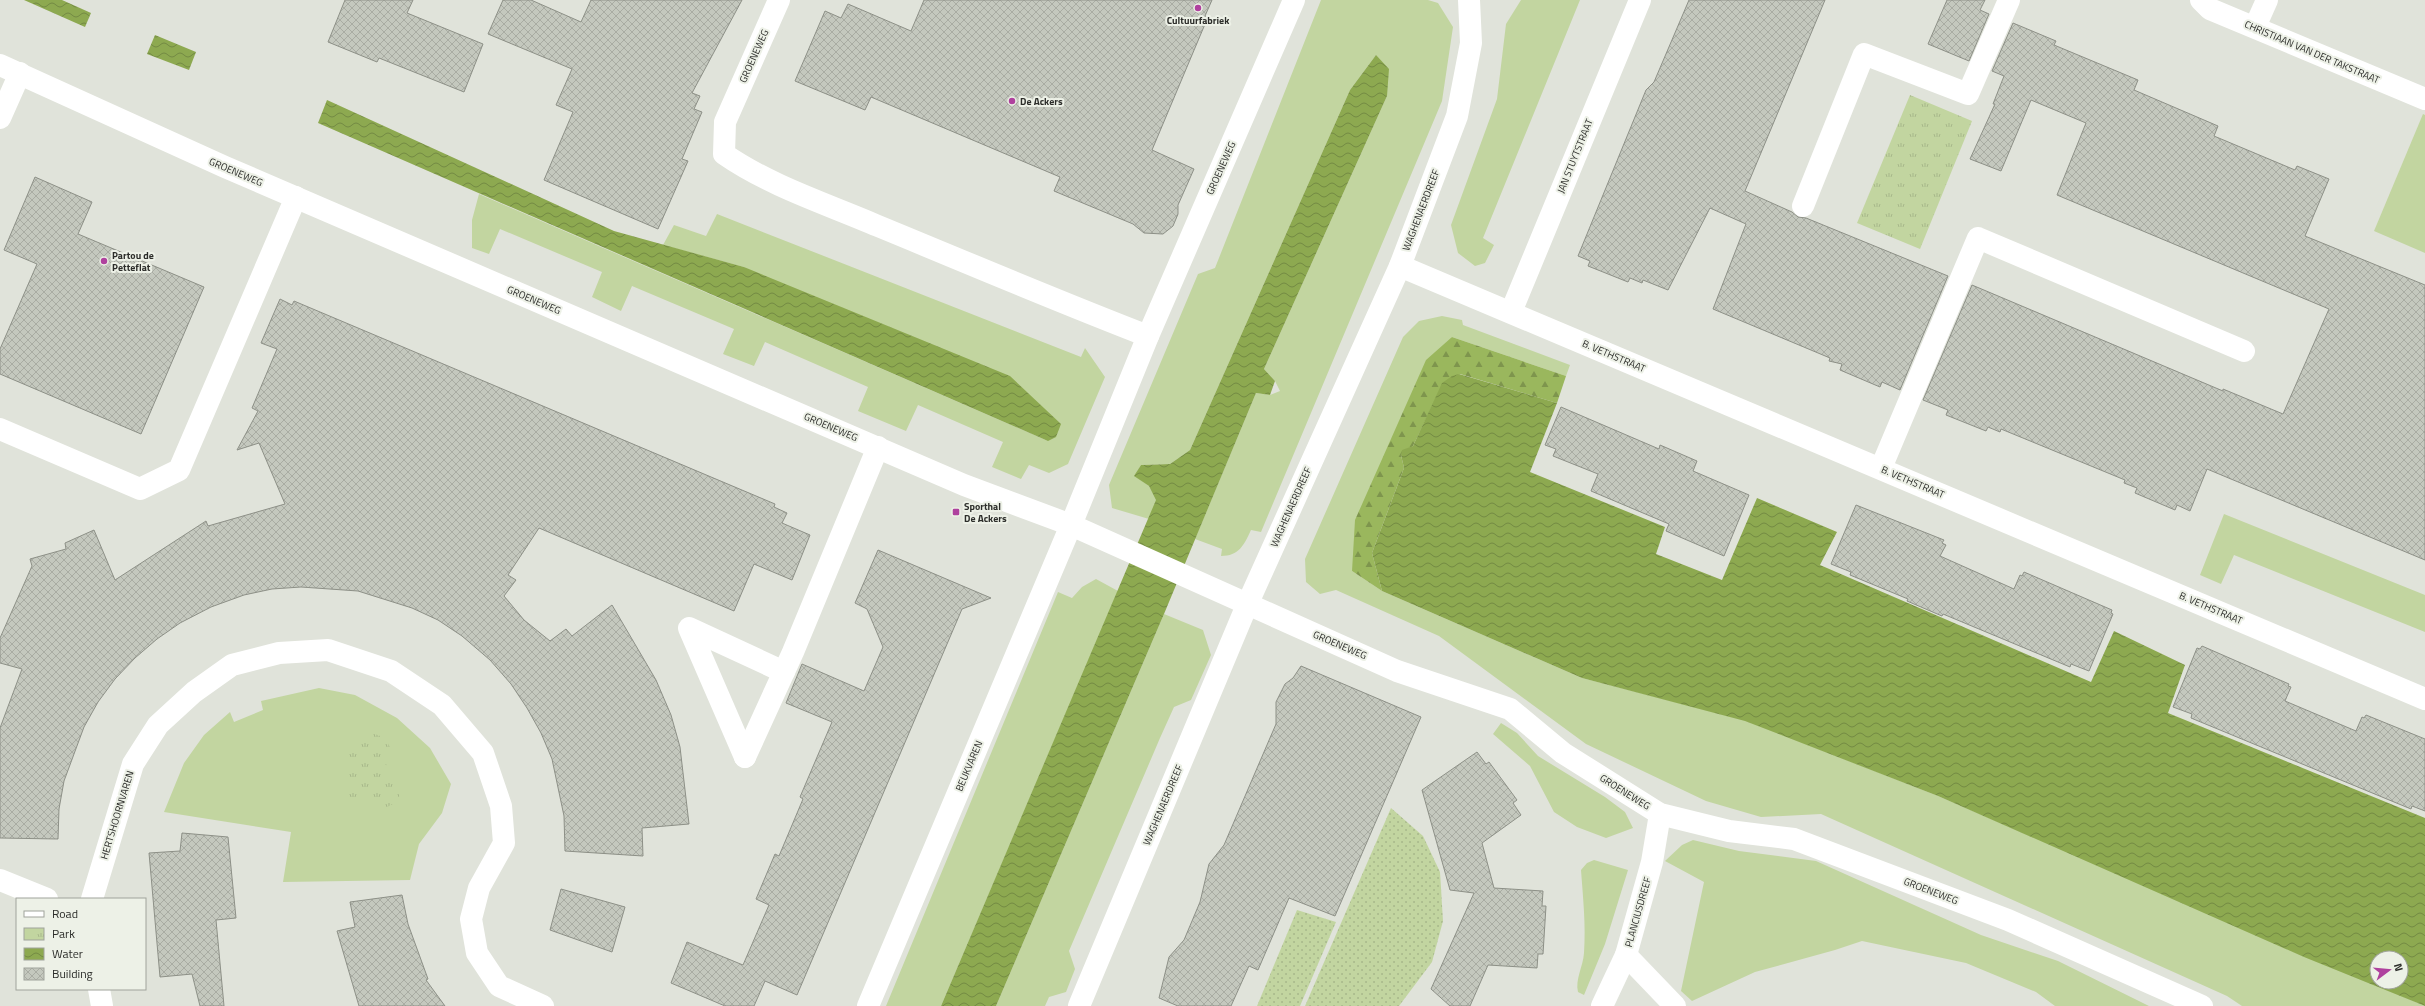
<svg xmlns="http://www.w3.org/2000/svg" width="2425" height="1006" font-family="'Titillium Web',sans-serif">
  <defs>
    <pattern id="forest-firs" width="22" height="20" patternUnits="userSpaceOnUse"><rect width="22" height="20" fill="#9ab75d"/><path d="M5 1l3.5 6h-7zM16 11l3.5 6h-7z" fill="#7e954d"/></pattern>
    <pattern id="park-tufts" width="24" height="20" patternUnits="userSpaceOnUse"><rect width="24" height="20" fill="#c2d5a0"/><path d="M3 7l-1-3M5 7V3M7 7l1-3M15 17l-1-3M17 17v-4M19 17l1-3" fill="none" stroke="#a7b78a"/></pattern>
    <pattern id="garden-dots" width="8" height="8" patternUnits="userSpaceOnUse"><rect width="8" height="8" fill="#c2d5a0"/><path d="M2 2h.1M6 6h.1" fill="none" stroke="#a7b78a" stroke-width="1.8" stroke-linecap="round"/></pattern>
    <pattern id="water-waves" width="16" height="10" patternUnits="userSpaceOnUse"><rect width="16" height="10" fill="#8da950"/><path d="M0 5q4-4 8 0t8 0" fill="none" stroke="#738a43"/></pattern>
    <pattern id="building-cross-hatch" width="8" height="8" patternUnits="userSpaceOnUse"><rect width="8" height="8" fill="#c4c8be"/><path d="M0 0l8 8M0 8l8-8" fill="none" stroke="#a9aca3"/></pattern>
  </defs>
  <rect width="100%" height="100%" fill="#e0e3da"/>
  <g fill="#c2d5a0">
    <path d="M 1321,0 L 1428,0 L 1438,3 L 1453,27 L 1442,101 L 1261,532 L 1251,530 C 1244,545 1239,556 1221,556 L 1222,549 L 1195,539 L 1256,393 L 1270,395 L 1280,391 L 1275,381 L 1264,369 L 1387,96 L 1376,55 L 1350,90 L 1190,450 L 1170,464 L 1141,465 L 1135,476 L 1149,486 L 1157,500 L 1149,519 L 1112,508 L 1109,485 L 1198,274 L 1215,268 Z"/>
    <path d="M 1521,0 L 1580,0 L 1483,238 L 1494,245 L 1485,263 L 1475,266 L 1458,253 L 1451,225 L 1497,99 L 1506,24 Z"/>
    <path d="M 2423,114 L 2425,115 L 2425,253 L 2374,231 Z"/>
    <path d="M 479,194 L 1048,441 L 744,267 L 663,245 L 674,225 L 706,236 L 717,214 L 1081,357 L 1085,348 L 1105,377 L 1068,464 L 1049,473 L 1029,465 L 1021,479 L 992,467 L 1003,442 L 918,405 L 906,431 L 858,411 L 868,387 L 765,342 L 754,366 L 723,354 L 734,329 L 632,286 L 621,311 L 592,297 L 602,272 L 500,229 L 489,254 L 472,248 L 472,220 Z"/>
    <path d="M 1442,316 L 1462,320 L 1463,325 L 1570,365 L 1566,376 L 1452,337 L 1352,571 L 1382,591 L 1582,678 L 1745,720 L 1938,796 L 2425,1006 L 2242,1006 L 2227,996 L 1821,814 L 1761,817 L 1706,801 L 1586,744 L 1439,636 L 1336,590 L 1320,594 L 1306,582 L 1305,559 L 1403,337 L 1419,321 Z"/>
    <path d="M 2224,514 L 2425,595 L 2425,632 L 2234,555 L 2221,584 L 2200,575 Z"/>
    <path d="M 1096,579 L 1118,591 L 941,1006 L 886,1006 L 1058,592 L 1072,598 L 1082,587 Z"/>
    <path d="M 1164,614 L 1203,630 L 1211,655 L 1191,700 L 1174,707 L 1160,738 L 1069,951 L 1075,969 L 1066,992 L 1049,997 L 1045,1006 L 996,1006 Z"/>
    <path d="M 319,688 L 355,695 L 397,718 L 430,748 L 451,784 L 442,813 L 419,844 L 410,880 L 283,882 L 291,832 L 164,812 L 184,763 L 204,735 L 230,712 L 234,722 L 263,710 L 261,701 Z"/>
    <path d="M 1501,723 L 1517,733 L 1538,756 L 1605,797 L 1625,812 L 1633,828 L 1606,838 L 1577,827 L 1554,812 L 1530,766 L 1493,734 Z"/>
    <path d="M 1693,840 L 1739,851 L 1816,861 L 1981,935 L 2058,961 L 2149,1006 L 2055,1006 L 2036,992 L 1966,963 L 1862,941 L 1835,950 L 1755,972 L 1692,1001 L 1681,991 L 1704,882 L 1665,861 L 1682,845 Z"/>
    <path d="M 1594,860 L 1628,870 L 1605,944 L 1584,995 L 1578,992 C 1575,979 1583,967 1584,953 C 1586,925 1583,898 1581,870 L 1587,863 Z"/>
  </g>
  <path fill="url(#forest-firs)" d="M 1452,337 L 1566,376 L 1557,403 L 1460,374 L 1443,383 L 1413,446 L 1401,455 L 1404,468 L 1372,553 L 1382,591 L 1352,571 L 1355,520 L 1426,360 Z"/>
  <g fill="url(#park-tufts)">
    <path d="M 1910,95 L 1972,121 L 1920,249 L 1857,223 Z"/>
    <path d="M 364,734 L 375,734 L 385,738 L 391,749 L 385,769 L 398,785 L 400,795 L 395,803 L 387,807 L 378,805 L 363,795 L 350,799 C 341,776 350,768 345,749 Z"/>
  </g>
  <g fill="url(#garden-dots)">
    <path d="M 1391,808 L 1423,836 L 1440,872 L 1443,921 L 1432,962 L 1399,1006 L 1305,1006 Z"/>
    <path d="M 1297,910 L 1336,922 L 1300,1006 L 1257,1006 Z"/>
  </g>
  <g fill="url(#water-waves)" fill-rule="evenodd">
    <path d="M 24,0 L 62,0 L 91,13 L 85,27 Z"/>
    <path d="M 155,35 L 196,52 L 189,70 L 147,54 Z"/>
    <path d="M 1376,55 L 1389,69 L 1387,96 L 1264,369 L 1275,381 L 1270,395 L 1256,393 L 1164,614 L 996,1006 L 941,1006 L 1156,500 L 1149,486 L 1134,476 L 1141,465 L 1170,464 L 1190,450 L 1350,90 Z"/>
    <path d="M 327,100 L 614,231 L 744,267 L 1010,376 L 1061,424 L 1056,437 L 1048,441 L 318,123 Z"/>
    <path d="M 1459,374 L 1557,403 L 1530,472 L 1665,527 L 1656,554 L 1722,580 L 1757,498 L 1837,532 L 1820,565 L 2091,682 L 2114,631 L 2185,665 L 2168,713 L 2425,818 L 2425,1006 L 2304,957 L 1938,796 L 1745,721 L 1582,678 L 1382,591 L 1372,553 L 1404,468 L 1401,455 L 1402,450 L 1413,446 L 1442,383 L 1452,376 ZM 2377,958 L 2401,958 L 2401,982 L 2377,982 Z"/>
  </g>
  <g fill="url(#building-cross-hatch)" stroke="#8d9087">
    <path d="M 345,0 L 413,0 L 407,13 L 483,44 L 464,92 L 379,58 L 377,62 L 328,42 Z"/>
    <path d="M 503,0 L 531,0 L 581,22 L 591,0 L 742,0 L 692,93 L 700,96 L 694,109 L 702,112 L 682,159 L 688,161 L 658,229 L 544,180 L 573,112 L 556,105 L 572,69 L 488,34 Z"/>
    <path d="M 924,0 L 1212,0 L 1205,16 L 1208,17 L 1152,150 L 1194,169 L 1178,205 L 1178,214 L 1173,226 L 1163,234 L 1144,233 L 1133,224 L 1054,191 L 1060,177 L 871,97 L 865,110 L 795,81 L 825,11 L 841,18 L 848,4 L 911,31 Z"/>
    <path d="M 1689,0 L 1825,0 L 1745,191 L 1792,212 L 1798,217 L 1806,218 L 1948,276 L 1900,390 L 1882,382 L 1880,387 L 1840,370 L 1842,364 L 1829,361 L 1830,358 L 1713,309 L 1746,224 L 1710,208 L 1668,290 L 1643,280 L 1642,283 L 1630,278 L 1628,282 L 1588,266 L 1590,261 L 1578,256 L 1646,90 L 1654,82 Z"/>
    <path d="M 1947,0 L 1985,0 L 1980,10 L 1989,14 L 1969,61 L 1928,44 Z"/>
    <path d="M 2013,23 L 2056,41 L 2054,45 L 2138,80 L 2134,90 L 2218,126 L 2214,136 L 2295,170 L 2297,166 L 2329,179 L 2305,236 L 2425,285 L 2425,560 L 2207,469 L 2190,511 L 2177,505 L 2175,510 L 2135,493 L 2137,488 L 2124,483 L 2125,480 L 2001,429 L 2000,432 L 1988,427 L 1986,431 L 1946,415 L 1948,410 L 1923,400 L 1972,285 L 2223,391 L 2223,389 L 2283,414 L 2329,309 L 2057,195 L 2086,123 L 2031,100 L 2001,171 L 1970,159 L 1995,104 L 1993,104 L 2004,76 L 1992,71 Z"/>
    <path d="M 35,177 L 92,202 L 78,234 L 204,287 L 141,434 L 0,374 L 0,349 L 37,264 L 4,250 Z"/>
    <path d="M 280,299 L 292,305 L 294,301 L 775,504 L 774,507 L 787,513 L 782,523 L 810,535 L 792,580 L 754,564 L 734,611 L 539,528 L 508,575 L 516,580 L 504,596 L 524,620 L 550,641 L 566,629 L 572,636 L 612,605 L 656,680 L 671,715 L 680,747 L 689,824 L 642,828 L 643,856 L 565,851 L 564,816 L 552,759 L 541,733 L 527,708 L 511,684 L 490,660 L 462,636 L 438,620 L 412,608 L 358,591 L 301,587 L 272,589 L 244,595 L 211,607 L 180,623 L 157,639 L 135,658 L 115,679 L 98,702 L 84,727 L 64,781 L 59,809 L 58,839 L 0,838 L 0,728 L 22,669 L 0,663 L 0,638 L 32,566 L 30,559 L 66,549 L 65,543 L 94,530 L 115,580 L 206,521 L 208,526 L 285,504 L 259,443 L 237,450 L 258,411 L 252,408 L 277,349 L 261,343 Z"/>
    <path d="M 1561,407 L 1659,449 L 1660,445 L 1697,461 L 1693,471 L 1749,495 L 1724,556 L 1666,531 L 1669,524 L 1591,491 L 1598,474 L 1553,456 L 1556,449 L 1545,445 Z"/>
    <path d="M 1856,505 L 1944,540 L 1942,543 L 1946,545 L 1940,556 L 2014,589 L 2020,575 L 2022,576 L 2024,572 L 2112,610 L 2111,613 L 2113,614 L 2089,671 L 2071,664 L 2070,667 L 1943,614 L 1942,616 L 1907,601 L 1908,599 L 1850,575 L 1851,572 L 1831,564 Z"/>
    <path d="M 878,550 L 991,598 L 962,609 L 797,995 L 765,981 L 754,1006 L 725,1006 L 671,983 L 687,942 L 743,965 L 769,905 L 756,899 L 775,854 L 779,856 L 803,799 L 800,797 L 832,722 L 786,703 L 802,664 L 864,691 L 883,647 L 867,609 L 855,603 Z"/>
    <path d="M 2202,646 L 2289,684 L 2288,686 L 2291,687 L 2285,701 L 2356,731 L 2362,717 L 2364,718 L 2366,715 L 2425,739 L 2425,811 L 2412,806 L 2411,809 L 2191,718 L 2192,714 L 2173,707 L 2197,648 L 2200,649 Z"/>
    <path d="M 1301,666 L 1421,717 L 1335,916 L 1289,898 L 1258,970 L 1249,966 L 1231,1006 L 1178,1006 L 1159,998 L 1169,957 L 1184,940 L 1200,902 L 1209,864 L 1224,845 L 1276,724 L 1276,702 L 1285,684 L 1293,678 Z"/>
    <path d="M 1477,752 L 1486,764 L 1489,762 L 1517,800 L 1513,803 L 1521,815 L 1482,843 L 1494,888 L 1543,891 L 1542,906 L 1546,906 L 1543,954 L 1538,954 L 1537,968 L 1488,965 L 1470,1006 L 1450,1006 L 1431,989 L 1474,893 L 1450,890 L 1422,790 Z"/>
    <path d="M 182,833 L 228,837 L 236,918 L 216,920 L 224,1006 L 200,1006 L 192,974 L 160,977 L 149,853 L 180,851 Z"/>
    <path d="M 561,889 L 625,907 L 612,952 L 550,930 Z"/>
    <path d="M 402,895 L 408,924 L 428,979 L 426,980 L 445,1006 L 359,1006 L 337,931 L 355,927 L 350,902 Z"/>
  </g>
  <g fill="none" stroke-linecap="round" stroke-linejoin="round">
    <g stroke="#fff" stroke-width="22">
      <path d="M 779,0 L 725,122 L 724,154 C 770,186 827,204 878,226 C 968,263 1057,301 1148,336"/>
      <path d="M 2201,0 L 2210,9 L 2425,99"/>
      <path d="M 2255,27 L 2267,0"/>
      <path d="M 0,65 L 225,167 L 964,485 L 1071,525 L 1397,671 L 1510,709 L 1563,753 L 1660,814 L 1729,831 L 1794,839 L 2008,920 L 2202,1006"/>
      <path d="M 0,118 L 20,73"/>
      <path d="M 1803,206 L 1864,54 L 1968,94 L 2009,0"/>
      <path d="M 1400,266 L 2425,699"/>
      <path d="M 1511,312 L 1640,0"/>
      <path d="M 0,429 L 140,489 L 179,470 L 296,197"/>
      <path d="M 1881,468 L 1978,238 L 2244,351"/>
      <path d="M 745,757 L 793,652 L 878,447"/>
      <path d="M 745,757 L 689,628 L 784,672"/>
      <path d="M 0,880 L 47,899"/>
      <path d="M 92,899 L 133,764 L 158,725 L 194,692 L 232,665 L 279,653 L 328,650 L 391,671 L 442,705 L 483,753 L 501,806 L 504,843 L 479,888 L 471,919 L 477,953 L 499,986 L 543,1006"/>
      <path d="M 1626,955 L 1675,1006"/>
      <path d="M 99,989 L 102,1006"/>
      <path d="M 868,1006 L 1071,525 L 1148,336 L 1294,0"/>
      <path d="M 1079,1006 L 1247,605 L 1400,266 L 1457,116 L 1471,43 L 1469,0"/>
      <path d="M 1602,1006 L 1626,955 L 1652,862 L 1660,814"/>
    </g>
  </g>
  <g fill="#af419e" stroke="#edf1e7" stroke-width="1.5">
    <circle cx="1198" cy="8" r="4"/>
    <circle cx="1012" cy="101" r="4"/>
    <circle cx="104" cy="261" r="4"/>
    <rect x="952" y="508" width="8" height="8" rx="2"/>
  </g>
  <g text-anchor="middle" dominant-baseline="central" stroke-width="4" stroke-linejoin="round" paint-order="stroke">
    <g font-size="10" font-weight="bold" fill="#2c2d2a" stroke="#edf1e7" text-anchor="start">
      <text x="1198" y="20" text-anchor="middle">Cultuurfabriek</text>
      <text x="1020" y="101">De Ackers</text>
      <text x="112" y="255">Partou de<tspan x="112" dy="12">Petteflat</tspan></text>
      <text x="964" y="506">Sporthal<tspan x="964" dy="12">De Ackers</tspan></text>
    </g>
    <g font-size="10" fill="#2c2d2a" stroke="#edf1e7">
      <text transform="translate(2312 52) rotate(23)">CHRISTIAAN VAN DER TAKSTRAAT</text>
      <text transform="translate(754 56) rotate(-66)">GROENEWEG</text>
      <text transform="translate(1575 156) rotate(-68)">JAN STUYTSTRAAT</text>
      <text transform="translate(1221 168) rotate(-66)">GROENEWEG</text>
      <text transform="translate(236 172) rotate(23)">GROENEWEG</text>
      <text transform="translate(1421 210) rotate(-69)">WAGHENAERDREEF</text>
      <text transform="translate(534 300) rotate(23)">GROENEWEG</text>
      <text transform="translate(1614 356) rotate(23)">B. VETHSTRAAT</text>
      <text transform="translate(831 427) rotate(23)">GROENEWEG</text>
      <text transform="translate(1913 482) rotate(23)">B. VETHSTRAAT</text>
      <text transform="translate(1291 507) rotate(-66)">WAGHENAERDREEF</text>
      <text transform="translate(2211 608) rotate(23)">B. VETHSTRAAT</text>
      <text transform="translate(1340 645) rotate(23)">GROENEWEG</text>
      <text transform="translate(969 766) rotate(-67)">BEUKVAREN</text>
      <text transform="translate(1625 792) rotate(32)">GROENEWEG</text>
      <text transform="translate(1163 805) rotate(-67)">WAGHENAERDREEF</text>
      <text transform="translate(117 815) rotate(-73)">HERTSHOORNVAREN</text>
      <text transform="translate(1931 891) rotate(21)">GROENEWEG</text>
      <text transform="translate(1638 912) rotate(-74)">PLANCIUSDREEF</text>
    </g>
  </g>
  <rect x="16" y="898" width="130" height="92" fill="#edf1e7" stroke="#a0a39b"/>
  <rect x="24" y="911" width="20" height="6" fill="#ffffff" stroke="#a0a39b"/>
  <text x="52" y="918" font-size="12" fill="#2c2d2a">Road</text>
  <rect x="24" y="928" width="20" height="12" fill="url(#park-tufts)" stroke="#a0a39b"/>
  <text x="52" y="938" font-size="12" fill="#2c2d2a">Park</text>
  <rect x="24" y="948" width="20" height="12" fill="url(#water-waves)" stroke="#a0a39b"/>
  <text x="52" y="958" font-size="12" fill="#2c2d2a">Water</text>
  <rect x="24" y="968" width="20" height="12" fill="url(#building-cross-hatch)" stroke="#a0a39b"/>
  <text x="52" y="978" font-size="12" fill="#2c2d2a">Building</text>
  <g transform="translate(2389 970) rotate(74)"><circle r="19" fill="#edf1e7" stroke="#a0a39b"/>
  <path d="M0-3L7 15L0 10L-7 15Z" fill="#af419e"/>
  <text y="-6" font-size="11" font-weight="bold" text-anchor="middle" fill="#2c2d2a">N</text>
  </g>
</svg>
